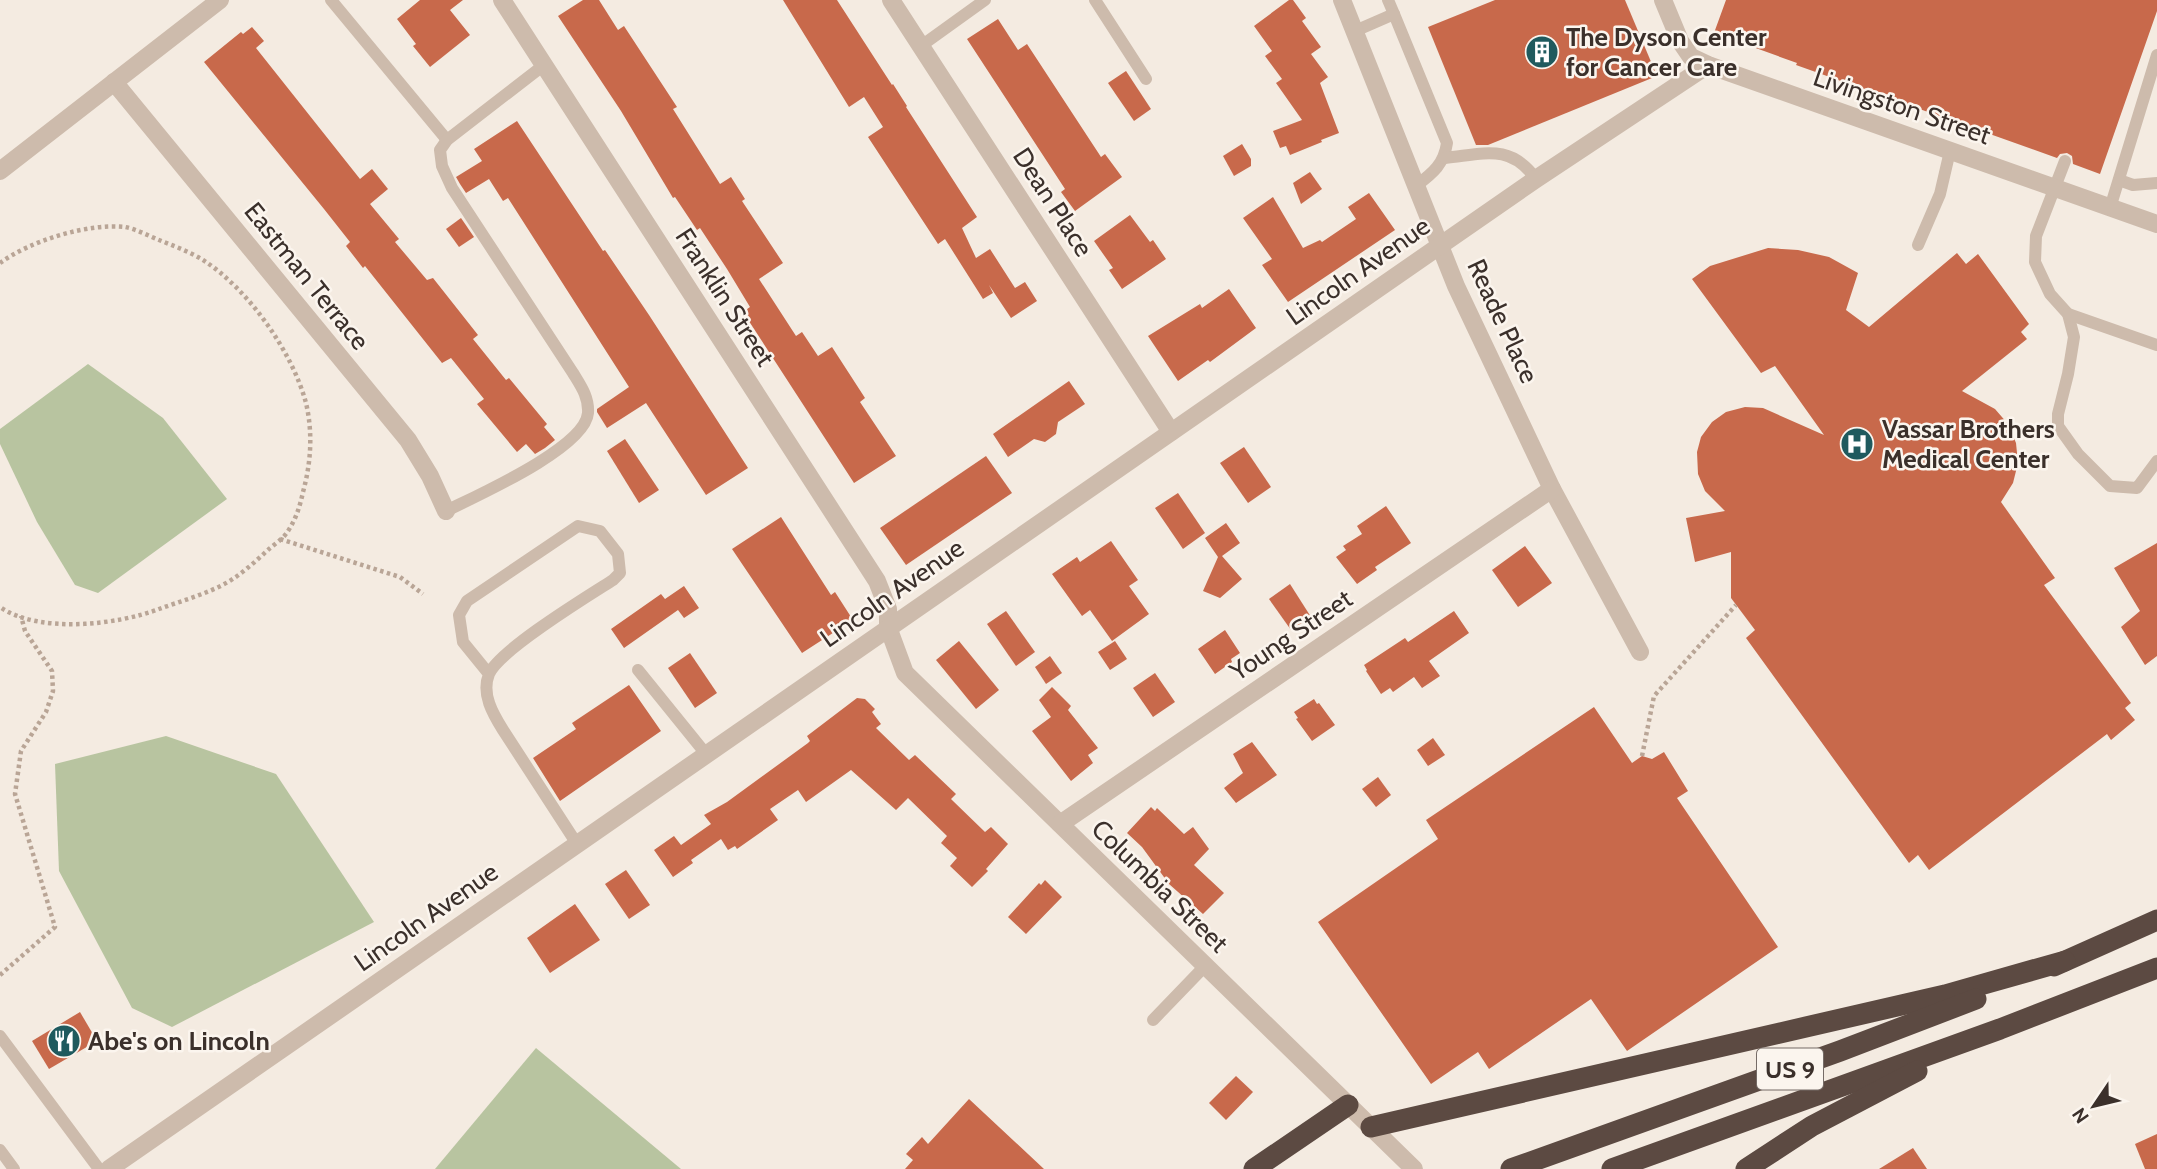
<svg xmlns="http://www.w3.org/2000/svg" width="2157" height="1169" font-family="Cabin,sans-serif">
  <rect width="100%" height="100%" fill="#f4ebe1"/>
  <g fill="#b8c4a0">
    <path d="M 88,364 L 163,418 L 227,499 L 98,593 L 75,585 L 37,522 L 0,444 L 0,429 Z"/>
    <path d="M 166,736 L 276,774 L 374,922 L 172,1027 L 132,1008 L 59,871 L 55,764 Z"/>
    <path d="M 536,1048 L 681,1169 L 435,1169 Z"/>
  </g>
  <g fill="#c8694b">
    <path d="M 420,0 L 463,0 L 450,10 L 470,35 L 430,67 L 413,46 L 416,44 L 397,19 Z"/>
    <path d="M 583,0 L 599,0 L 618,30 L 624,26 L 677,107 L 673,109 L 720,184 L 731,177 L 745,199 L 742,201 L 783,263 L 759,279 L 796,336 L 802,332 L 818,356 L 832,347 L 865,398 L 860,402 L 896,456 L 854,483 L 743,312 L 750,307 L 727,269 L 700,228 L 697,230 L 675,197 L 673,198 L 621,111 L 558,16 Z"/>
    <path d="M 783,0 L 837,0 L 892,85 L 893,84 L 907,106 L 906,107 L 977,217 L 962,228 L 976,258 L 990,249 L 1015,288 L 1025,282 L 1037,301 L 1011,318 L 989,285 L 993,293 L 983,299 L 945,239 L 938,244 L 868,137 L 883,127 L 864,97 L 849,107 Z"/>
    <path d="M 1289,0 L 1293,0 L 1306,18 L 1302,21 L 1321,47 L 1311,54 L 1328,77 L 1320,83 L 1339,133 L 1321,140 L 1322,142 L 1290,155 L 1286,146 L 1280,148 L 1273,131 L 1302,120 L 1276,83 L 1282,79 L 1265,56 L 1272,51 L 1254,26 Z"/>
    <path d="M 1495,0 L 1625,0 L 1657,76 L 1488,145 L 1476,145 L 1428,27 Z"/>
    <path d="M 1726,0 L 2157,0 L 2157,11 L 2100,174 L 2073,164 L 2072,156 L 2067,153 L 2060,154 L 2057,158 L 1796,65 L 1797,63 L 1714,33 Z"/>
    <path d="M 998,19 L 1018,50 L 1027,44 L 1101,157 L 1105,154 L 1122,177 L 1075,211 L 1061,192 L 1065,189 L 967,39 Z"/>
    <path d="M 252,27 L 264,41 L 256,48 L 360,179 L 372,169 L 388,189 L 370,204 L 399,239 L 395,242 L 427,280 L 433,278 L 478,335 L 473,339 L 506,380 L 509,378 L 547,424 L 544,427 L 555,440 L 545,448 L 535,454 L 526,444 L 517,452 L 477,404 L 484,399 L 451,358 L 442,363 L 365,266 L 363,268 L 346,246 L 350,242 L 324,209 L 204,62 L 241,32 L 243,34 Z"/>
    <path d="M 1126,71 L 1151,109 L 1134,121 L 1108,83 Z"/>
    <path d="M 517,121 L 603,251 L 605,250 L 649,315 L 748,468 L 706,495 L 646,403 L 607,428 L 597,412 L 597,409 L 629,387 L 508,198 L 503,201 L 489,179 L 466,193 L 460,184 L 456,177 L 482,161 L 474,149 Z"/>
    <path d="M 1242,144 L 1251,159 L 1251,166 L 1234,176 L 1223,156 Z"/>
    <path d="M 1310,172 L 1322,189 L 1301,204 L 1293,183 Z"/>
    <path d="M 1369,193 L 1395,230 L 1288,302 L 1262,265 L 1272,259 L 1243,218 L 1273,197 L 1303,248 L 1320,240 L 1322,242 L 1356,219 L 1348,207 Z"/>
    <path d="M 1130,215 L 1150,242 L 1153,240 L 1166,259 L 1122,289 L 1109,270 L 1113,268 L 1094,241 Z"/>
    <path d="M 461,218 L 474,237 L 459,247 L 446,229 Z"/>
    <path d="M 1768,248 L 1798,250 L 1829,257 L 1858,273 L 1846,310 L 1869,327 L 1957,253 L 1966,264 L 1978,254 L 2029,324 L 2021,332 L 2027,339 L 1962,391 L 1995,409 L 2008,424 L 2016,443 L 2018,463 L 2013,483 L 2001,502 L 2055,578 L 2044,585 L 2131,703 L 2125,708 L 2135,720 L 2111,740 L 2107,734 L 1929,870 L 1918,855 L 1909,863 L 1746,638 L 1755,630 L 1731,598 L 1731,552 L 1695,562 L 1686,518 L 1725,511 L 1705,491 L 1698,474 L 1697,452 L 1701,437 L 1712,422 L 1726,412 L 1745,407 L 1763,408 L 1824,435 L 1775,366 L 1761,373 L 1692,279 L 1710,266 Z"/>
    <path d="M 1229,289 L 1256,328 L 1210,362 L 1208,360 L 1178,381 L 1148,336 L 1200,304 L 1202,308 Z"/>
    <path d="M 1069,381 L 1085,404 L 1058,422 L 1056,434 L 1045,442 L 1034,439 L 1008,457 L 993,434 Z"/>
    <path d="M 625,439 L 659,490 L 639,503 L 607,451 Z"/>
    <path d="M 1244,447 L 1271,487 L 1248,503 L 1220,463 Z"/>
    <path d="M 986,456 L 1012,493 L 906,565 L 880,528 Z"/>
    <path d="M 1178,493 L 1205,533 L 1183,549 L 1155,508 Z"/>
    <path d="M 1386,506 L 1411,543 L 1375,567 L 1377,570 L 1357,584 L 1336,557 L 1346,550 L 1343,546 L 1362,534 L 1357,526 Z"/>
    <path d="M 781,517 L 831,595 L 835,592 L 853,620 L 802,653 L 732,549 Z"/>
    <path d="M 1226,523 L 1240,543 L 1222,556 L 1242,579 L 1220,598 L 1203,591 L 1218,557 L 1205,538 Z"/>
    <path d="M 1111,541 L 1138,580 L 1129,586 L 1149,614 L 1112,641 L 1090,610 L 1082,616 L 1052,574 L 1077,557 L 1080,562 Z"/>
    <path d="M 2157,543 L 2157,656 L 2145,665 L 2121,627 L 2140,611 L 2114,568 Z"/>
    <path d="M 1525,546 L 1552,583 L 1518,607 L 1492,570 Z"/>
    <path d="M 1290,584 L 1311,617 L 1291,630 L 1269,599 Z"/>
    <path d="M 684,586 L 699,608 L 684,618 L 678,610 L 624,648 L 611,629 L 661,594 L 665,599 Z"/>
    <path d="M 1006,611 L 1035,652 L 1016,666 L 987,624 Z"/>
    <path d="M 1454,611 L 1469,633 L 1429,661 L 1440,676 L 1422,688 L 1414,677 L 1393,692 L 1390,688 L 1381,694 L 1366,671 L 1367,670 L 1364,665 L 1405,638 L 1408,642 Z"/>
    <path d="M 1225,630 L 1240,653 L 1231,659 L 1232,662 L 1215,674 L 1198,649 Z"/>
    <path d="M 959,641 L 999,690 L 976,709 L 936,660 Z"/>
    <path d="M 1115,641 L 1127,659 L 1110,670 L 1098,652 Z"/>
    <path d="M 690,653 L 717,693 L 695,708 L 668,668 Z"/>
    <path d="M 1050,656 L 1062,673 L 1046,684 L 1035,667 Z"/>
    <path d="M 1155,673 L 1175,702 L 1153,717 L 1133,688 Z"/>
    <path d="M 629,685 L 661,731 L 560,801 L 533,758 L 576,729 L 572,723 Z"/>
    <path d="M 1052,687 L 1071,706 L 1068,710 L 1098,748 L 1088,755 L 1093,763 L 1071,781 L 1032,731 L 1051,717 L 1039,700 Z"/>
    <path d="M 857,698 L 865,699 L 875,709 L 872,712 L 881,724 L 876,728 L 909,760 L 915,755 L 956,794 L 951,799 L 952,800 L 985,832 L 991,827 L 1008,844 L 986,869 L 988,871 L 972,887 L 950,866 L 957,858 L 941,843 L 947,836 L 908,798 L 896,810 L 851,770 L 806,802 L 798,790 L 770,809 L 778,820 L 737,849 L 735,846 L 728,850 L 721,839 L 691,860 L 693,863 L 673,877 L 654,850 L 674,836 L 681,845 L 711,824 L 704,815 L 727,802 L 808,743 L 810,741 L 807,736 Z"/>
    <path d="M 1314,699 L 1317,704 L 1319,703 L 1335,725 L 1312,741 L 1296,719 L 1298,718 L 1294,712 Z"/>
    <path d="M 1594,707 L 1632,763 L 1642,756 L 1652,759 L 1664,752 L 1688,791 L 1677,798 L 1778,947 L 1627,1051 L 1591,999 L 1489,1069 L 1478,1052 L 1431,1084 L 1318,922 L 1438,839 L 1426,820 Z"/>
    <path d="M 1433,738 L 1445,755 L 1428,766 L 1417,750 Z"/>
    <path d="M 1252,742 L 1277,775 L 1236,803 L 1224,788 L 1243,773 L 1233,754 Z"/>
    <path d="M 1378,777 L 1391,795 L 1376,807 L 1362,789 Z"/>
    <path d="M 1151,807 L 1155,811 L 1157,808 L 1184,834 L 1193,827 L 1209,849 L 1194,865 L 1224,893 L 1203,914 L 1169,884 L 1142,847 L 1127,833 Z"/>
    <path d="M 626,870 L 650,905 L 629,919 L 605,884 Z"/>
    <path d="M 1045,880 L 1062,897 L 1026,934 L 1008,917 L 1039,883 L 1041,885 Z"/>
    <path d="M 575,904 L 600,940 L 550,973 L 527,938 Z"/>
    <path d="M 80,1012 L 97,1041 L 49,1069 L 32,1041 Z"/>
    <path d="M 1236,1076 L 1253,1092 L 1226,1120 L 1209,1103 Z"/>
    <path d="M 969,1099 L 1044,1169 L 905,1169 L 913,1160 L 906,1154 L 922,1137 L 928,1144 Z"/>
    <path d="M 2157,1134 L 2157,1169 L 2145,1169 L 2135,1144 Z"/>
    <path d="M 1913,1148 L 1927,1169 L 1879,1169 Z"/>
  </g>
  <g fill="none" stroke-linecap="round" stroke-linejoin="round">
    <g stroke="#b9a596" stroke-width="4.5" stroke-dasharray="3.5 3.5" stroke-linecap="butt">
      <path d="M 0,263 C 30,241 87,223 125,227 C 136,229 149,236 159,240 C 174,246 190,252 203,260 C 248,289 292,351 306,403 C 313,433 311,463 303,492 C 300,506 296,519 288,531 C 284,538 275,544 269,549 C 256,561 243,573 228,582 C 207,594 181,601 159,609 C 117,625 39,634 0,607"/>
      <path d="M 280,539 L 400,577 L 423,594"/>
      <path d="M 1642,756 L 1654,696 L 1736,605"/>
      <path d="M 0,975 L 55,927 L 15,794 L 21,751 L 46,712 L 53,691 L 52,671 L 25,631 L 21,616"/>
    </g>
    <g stroke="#cdbbac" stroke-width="12">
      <path d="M 331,0 L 447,140"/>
      <path d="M 1095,0 L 1146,79"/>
      <path d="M 1388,0 L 1394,14"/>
      <path d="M 1355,31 L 1394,14 L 1447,143 C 1444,164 1433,173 1417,185"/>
      <path d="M 921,46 L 985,0"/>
      <path d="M 1445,158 C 1484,154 1510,143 1536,179"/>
      <path d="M 2065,161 L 2036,236 L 2035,262 L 2050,294 L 2068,314 L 2074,337 L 2068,374 L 2058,414 L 2058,426 L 2078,454 L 2110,486 L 2137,488 L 2157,461"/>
      <path d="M 2119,180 L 2133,185 L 2157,183"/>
      <path d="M 2110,208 L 2157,55"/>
      <path d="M 1918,245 L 1940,194 L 1950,151"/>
      <path d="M 2068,314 L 2157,345"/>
      <path d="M 446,511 C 476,496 585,448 588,413 C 589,397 581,386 573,373 L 452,188 L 442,166 L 440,150 L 447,140 L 544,65"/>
      <path d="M 638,670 L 706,754"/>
      <path d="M 489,674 L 463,642 L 459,615 L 467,601 L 578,526 L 600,531 L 618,554 L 620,573 L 613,580 C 588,596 499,650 489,674 C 481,694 493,714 503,730 L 577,844"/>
      <path d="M 1153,1020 L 1205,966"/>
      <path d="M 0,1036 L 99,1169"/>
      <path d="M 0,1150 L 14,1169"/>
    </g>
    <g stroke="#cdbbac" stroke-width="18">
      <path d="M 502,0 L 877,581 L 888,609 L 888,627 L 905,673 L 1414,1169"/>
      <path d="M 891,0 L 1171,432"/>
      <path d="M 1342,0 L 1456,286 L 1552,489 L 1640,652"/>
      <path d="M 1663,0 L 1680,41 L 1691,57 L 1708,65 L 2157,224"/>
      <path d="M 114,82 L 408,440 L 430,476 L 446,511"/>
      <path d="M 1060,824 L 1552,489"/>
      <path d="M 109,1169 L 1536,179 L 1708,65"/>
    </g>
    <path stroke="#cdbbac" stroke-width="18" d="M 0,171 L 220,0"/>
    <g stroke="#5c4a42" stroke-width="21">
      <path d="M 2054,966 L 2157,920"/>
      <path d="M 1371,1127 L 1945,995 L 2065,961"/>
      <path d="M 1254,1169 L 1348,1105"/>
      <path d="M 1511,1169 L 1840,1051 L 1976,999"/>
      <path d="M 1612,1169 L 2000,1029 L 2157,968"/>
      <path d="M 1746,1169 L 1812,1126 L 1917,1071"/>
    </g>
  </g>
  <defs>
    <symbol id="building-disc" viewBox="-11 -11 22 22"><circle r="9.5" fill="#1f5a5e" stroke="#fbf5ee"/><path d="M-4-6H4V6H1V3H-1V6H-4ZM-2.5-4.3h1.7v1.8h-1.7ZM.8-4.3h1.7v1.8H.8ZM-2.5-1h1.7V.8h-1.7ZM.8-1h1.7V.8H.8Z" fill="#fff"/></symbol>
    <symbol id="hospital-disc" viewBox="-11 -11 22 22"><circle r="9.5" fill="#1f5a5e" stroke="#fbf5ee"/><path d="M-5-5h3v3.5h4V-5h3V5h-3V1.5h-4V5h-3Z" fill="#fff"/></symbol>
    <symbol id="restaurant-disc" viewBox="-11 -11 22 22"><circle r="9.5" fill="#1f5a5e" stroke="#fbf5ee"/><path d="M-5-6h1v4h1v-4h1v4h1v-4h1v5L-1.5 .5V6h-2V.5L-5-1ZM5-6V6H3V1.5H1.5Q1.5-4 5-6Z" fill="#fff"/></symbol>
  </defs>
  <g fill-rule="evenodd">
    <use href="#building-disc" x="1523" y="33" width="38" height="38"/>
    <use href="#hospital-disc" x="1838" y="425" width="38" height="38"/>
    <use href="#restaurant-disc" x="45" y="1022" width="38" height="38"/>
  </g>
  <g text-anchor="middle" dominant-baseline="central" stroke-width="5" stroke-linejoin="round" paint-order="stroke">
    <rect fill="#fbf5ee" stroke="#756b66" stroke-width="2" x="1757" y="1048.5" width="66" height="41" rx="5"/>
    <g font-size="24" font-weight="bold" fill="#3b302b">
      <text x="1790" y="1069">US 9</text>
    </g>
    <g font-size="26" font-weight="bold" fill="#3b302b" stroke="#fbf5ee" text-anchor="start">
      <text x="1566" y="37">The Dyson Center<tspan x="1566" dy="30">for Cancer Care</tspan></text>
      <text x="1882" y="429">Vassar Brothers<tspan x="1882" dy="30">Medical Center</tspan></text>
      <text x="88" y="1041">Abe's on Lincoln</text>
    </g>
    <g font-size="26" fill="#3b302b" stroke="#fbf5ee">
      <text transform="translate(1902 106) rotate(19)">Livingston Street</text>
      <text transform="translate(1053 202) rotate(57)">Dean Place</text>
      <text transform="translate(1358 271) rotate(-35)">Lincoln Avenue</text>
      <text transform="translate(307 276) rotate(51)">Eastman Terrace</text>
      <text transform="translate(725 297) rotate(57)">Franklin Street</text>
      <text transform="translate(1503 321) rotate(65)">Reade Place</text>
      <text transform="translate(892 593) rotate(-35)">Lincoln Avenue</text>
      <text transform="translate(1291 635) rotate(-34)">Young Street</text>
      <text transform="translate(1160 886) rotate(44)">Columbia Street</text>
      <text transform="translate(426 917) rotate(-35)">Lincoln Avenue</text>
    </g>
  </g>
  <g transform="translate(2094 1106) rotate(235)" stroke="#fbf5ee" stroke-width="5" paint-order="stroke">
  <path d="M0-5L12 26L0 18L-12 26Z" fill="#3b302b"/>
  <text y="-10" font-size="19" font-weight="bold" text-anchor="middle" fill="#3b302b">N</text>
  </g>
</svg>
